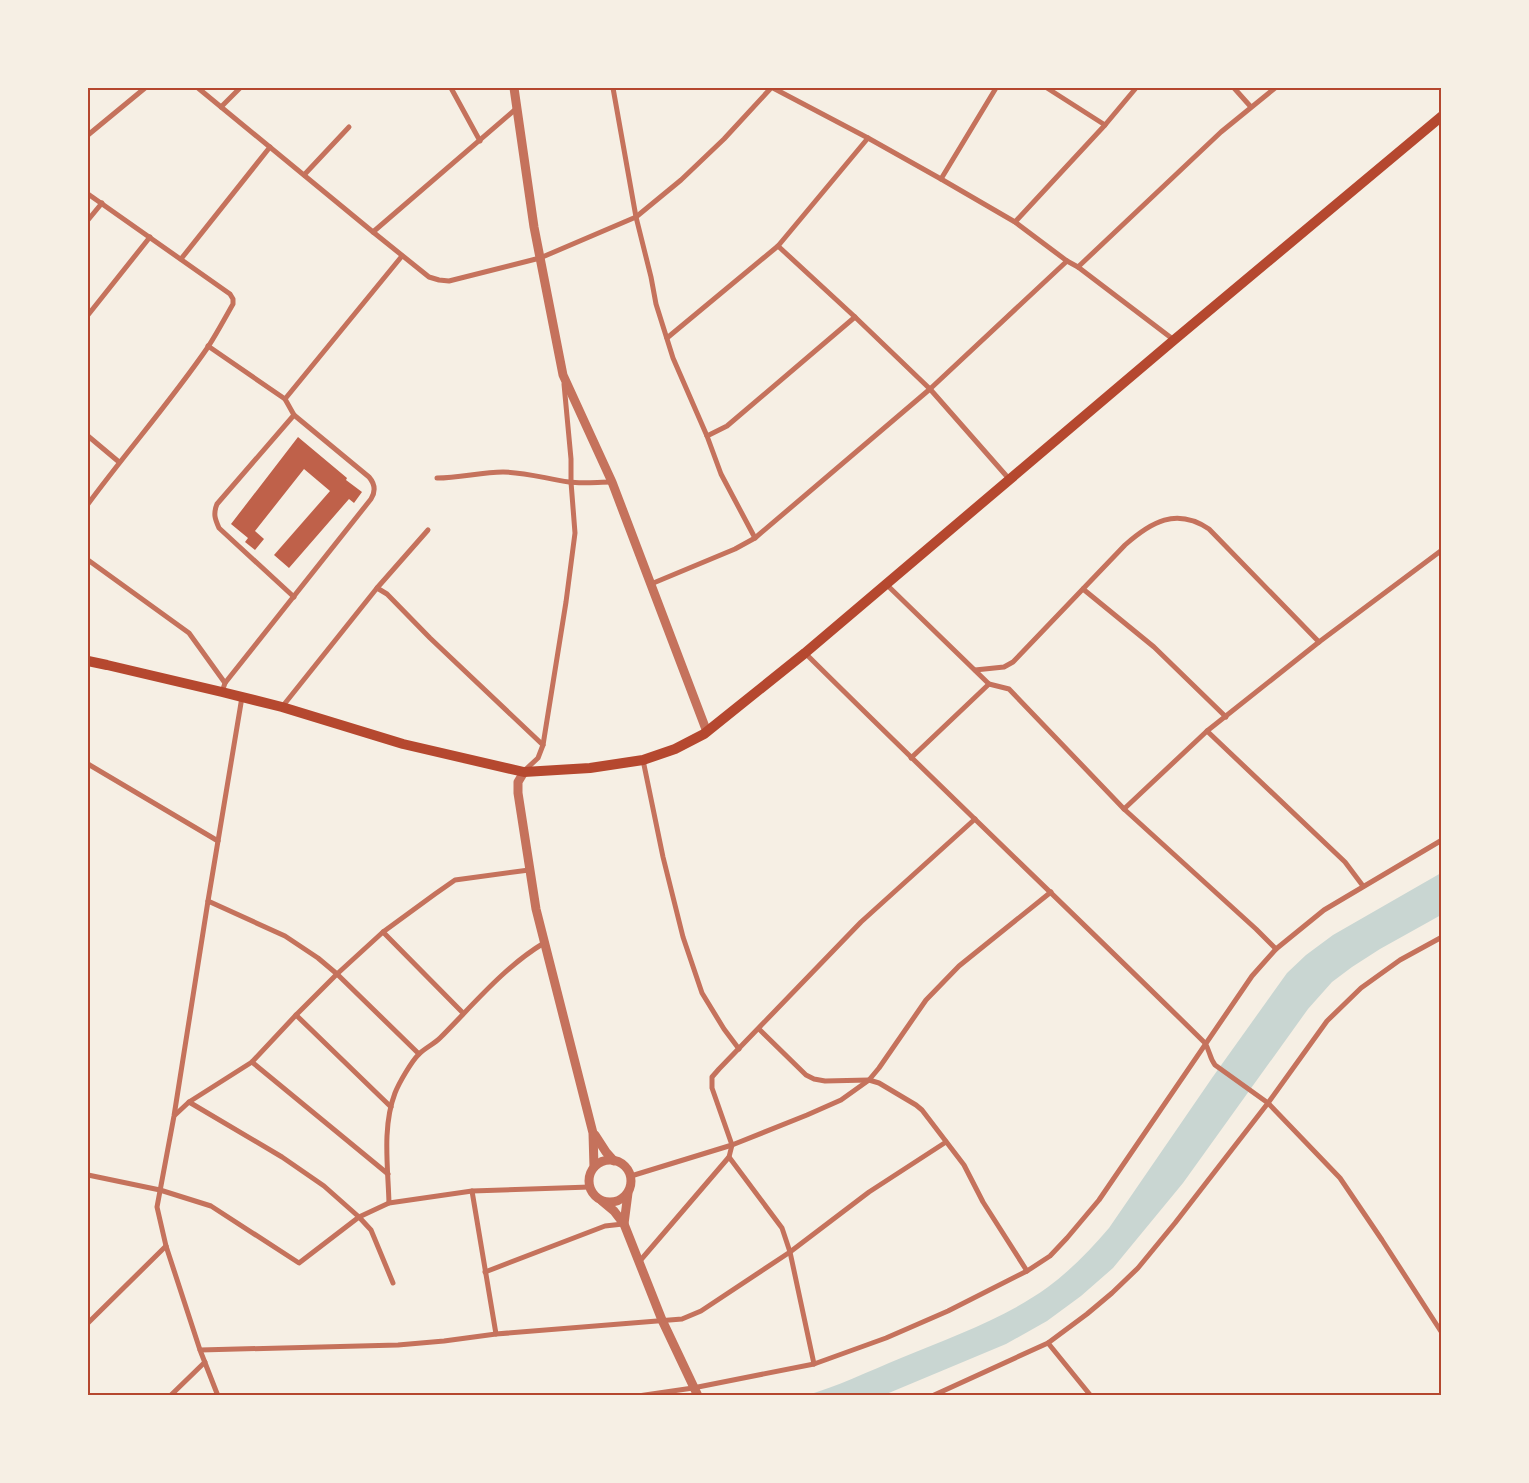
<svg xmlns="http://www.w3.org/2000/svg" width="1529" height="1483" font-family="Karla,sans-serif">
  <rect width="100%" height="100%" fill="#f6efe4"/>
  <path fill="#c9d6d2" d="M 1441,873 L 1441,915 L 1380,949 L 1352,967 L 1332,982 L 1308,1009 L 1183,1183 L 1113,1268 L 1081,1296 L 1047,1321 L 1006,1344 L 884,1395 L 804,1396 C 837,1387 869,1371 901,1358 C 951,1337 1004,1319 1048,1287 C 1071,1270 1090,1250 1109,1228 L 1212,1078 L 1287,973 L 1306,955 L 1333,935 Z"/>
  <path fill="#bf614a" d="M 298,437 L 347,478 L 346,480 L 362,492 L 354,503 L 349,499 L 289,568 L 274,555 L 330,491 L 304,469 L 255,531 L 264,539 L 255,550 L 245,542 L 248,538 L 231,524 Z"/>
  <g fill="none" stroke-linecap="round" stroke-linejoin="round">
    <g stroke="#c5725c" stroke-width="5">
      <path d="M 198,88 L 373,232 L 429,277 L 439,280 L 449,281 L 540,258 L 636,217 L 681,180 L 724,139 L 771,88"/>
      <path d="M 451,88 L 480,141"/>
      <path d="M 613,88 L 636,217 L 651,277 L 656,304 L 673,358 L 707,436 L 721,474 L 755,538"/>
      <path d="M 773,88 L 868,138 L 941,179 L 996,88"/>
      <path d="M 1047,88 L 1105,125"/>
      <path d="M 1234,88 L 1251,107"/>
      <path d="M 221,107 L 240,88"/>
      <path d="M 88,135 L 145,88"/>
      <path d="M 304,175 L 349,127"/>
      <path d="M 941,179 L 1015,222 L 1067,261 L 1078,267 L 1174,340"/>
      <path d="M 88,194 L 230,294 L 233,299 L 233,304 C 225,318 217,333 208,347 C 171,401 127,451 88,504"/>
      <path d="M 88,220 L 102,203"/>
      <path d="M 1015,222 L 1105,125 L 1136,88"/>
      <path d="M 373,232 L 517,108"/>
      <path d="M 778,246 L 855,317 L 930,389 L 1010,480"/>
      <path d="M 181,259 L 270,147"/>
      <path d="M 1078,267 L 1221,132 L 1275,88"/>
      <path d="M 88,315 L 150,237"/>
      <path d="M 667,338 L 778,246 L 868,138"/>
      <path d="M 208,346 L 285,399 L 294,415 L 369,477 C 375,484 376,491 371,499 L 225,683 L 222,692"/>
      <path d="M 285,399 L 402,256"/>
      <path d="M 294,415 L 217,504 C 213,514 215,519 219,528 L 294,597"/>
      <path d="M 88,436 L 119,462"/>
      <path d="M 707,436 L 727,426 L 855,317"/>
      <path d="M 437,478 C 460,478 481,472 503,472 C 525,472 547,479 569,482 C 582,484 598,482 612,482"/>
      <path d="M 88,560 L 189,633 L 225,683"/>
      <path d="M 651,584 L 735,549 L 755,538 L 930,389 L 1067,261"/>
      <path d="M 887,585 L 989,684 L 1009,689 L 1124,809 L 1256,929 L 1276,949"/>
      <path d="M 377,588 L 428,530"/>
      <path d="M 1083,589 L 1154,647 L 1226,717"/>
      <path d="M 805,653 C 937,784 1072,912 1205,1043 C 1210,1051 1209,1057 1215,1065 L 1268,1103 L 1340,1178 L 1382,1240 L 1442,1333"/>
      <path d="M 975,670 L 1004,667 L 1013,662 L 1125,545 C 1151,522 1176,507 1209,529 L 1319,642"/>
      <path d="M 282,707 L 377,588 L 387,594 L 430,638 L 543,745"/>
      <path d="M 1207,731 L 1345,862 L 1363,886"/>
      <path d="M 911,758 L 989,684"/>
      <path d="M 643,760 L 663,857 L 683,937 L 702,993 L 724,1029 L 739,1049"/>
      <path d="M 88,764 L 218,841"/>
      <path d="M 524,771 L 538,758 L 543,745 L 566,602 L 575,533 L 571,482 L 571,459 L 564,384"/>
      <path d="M 1124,809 L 1207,731 L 1319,642 L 1442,550"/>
      <path d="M 208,901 L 285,936 L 318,958 L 337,974 L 419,1054"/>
      <path d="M 383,932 L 463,1013"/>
      <path d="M 296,1015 L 391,1107"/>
      <path d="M 759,1029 L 806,1075 L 814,1079 L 825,1081 L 869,1080 L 879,1083 L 916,1105 L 922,1110 L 964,1165 L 983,1202 L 1027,1271"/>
      <path d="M 252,1062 L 388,1174"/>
      <path d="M 189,1102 L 282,1157 L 324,1186 L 359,1217 L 371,1230 L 393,1283"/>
      <path d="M 175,1115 L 189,1102 L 252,1062 L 296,1015 L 337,974 L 383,932 L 435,894 L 455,880 L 529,870"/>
      <path d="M 729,1157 L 782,1228 L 790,1252 L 814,1364"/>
      <path d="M 88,1175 L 160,1190 L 211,1206 L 299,1263 L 359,1217 L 389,1203 L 472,1191 L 590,1187"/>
      <path d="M 631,1176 L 732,1145 L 807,1115 L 841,1100 L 869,1080 L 879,1068 L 926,1000 L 959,966 L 1051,892"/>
      <path d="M 472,1191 L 496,1334"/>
      <path d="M 389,1203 C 388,1167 382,1127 395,1093 C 399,1083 411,1062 419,1054 C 425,1048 434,1044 440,1038 C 473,1005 504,967 544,943"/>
      <path d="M 639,1262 L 729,1157 L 732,1145 L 712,1088 L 712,1077 L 719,1069 L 861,922 L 975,819"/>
      <path d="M 485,1272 L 605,1226 L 623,1224"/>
      <path d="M 88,1323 L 166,1246"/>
      <path d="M 1048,1343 L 1091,1396"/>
      <path d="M 200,1350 L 398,1345 L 444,1341 L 496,1334 L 682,1319 L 701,1311 L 790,1252 L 869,1192 L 946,1142"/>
      <path d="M 170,1396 L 205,1362"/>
      <path d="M 218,1396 L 200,1350 L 166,1246 L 157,1207 L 174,1116 L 208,901 L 242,697"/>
      <path d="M 638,1396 L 693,1388 L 814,1364 L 886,1338 L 948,1311 L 1027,1271 L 1050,1256 L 1067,1238 L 1099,1200 L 1252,976 L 1276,949 L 1324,910 L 1442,840"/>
      <path d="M 932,1396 L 1048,1343 L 1087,1314 L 1112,1293 L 1138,1268 L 1175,1223 L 1268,1103 L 1327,1021 L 1361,988 L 1400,960 L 1442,937"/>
    </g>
    <g stroke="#c5725c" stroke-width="9">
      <path d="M 514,88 L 534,227 L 563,375 L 612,482 L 707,732"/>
      <path d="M 524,772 L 518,782 L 518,793 L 536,909 L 593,1133 L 594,1167"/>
      <path d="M 595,1135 L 606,1152 L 614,1161"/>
      <circle cx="610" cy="1181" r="21"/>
      <path d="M 602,1201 L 614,1211 L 624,1224 L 662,1320 L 698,1396"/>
      <path d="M 624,1224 L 628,1193"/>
    </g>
    <path stroke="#b5482f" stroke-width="10" d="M 88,661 L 107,665 L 222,692 L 282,707 L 403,744 L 524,772 L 590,768 L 643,760 L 675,749 L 704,734 L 805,653 L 1174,340 L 1442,116"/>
  </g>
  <rect width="1529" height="1483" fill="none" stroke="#f6efe4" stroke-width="178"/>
  <rect x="89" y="89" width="1351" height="1305" fill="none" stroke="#b5482f" stroke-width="2"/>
</svg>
